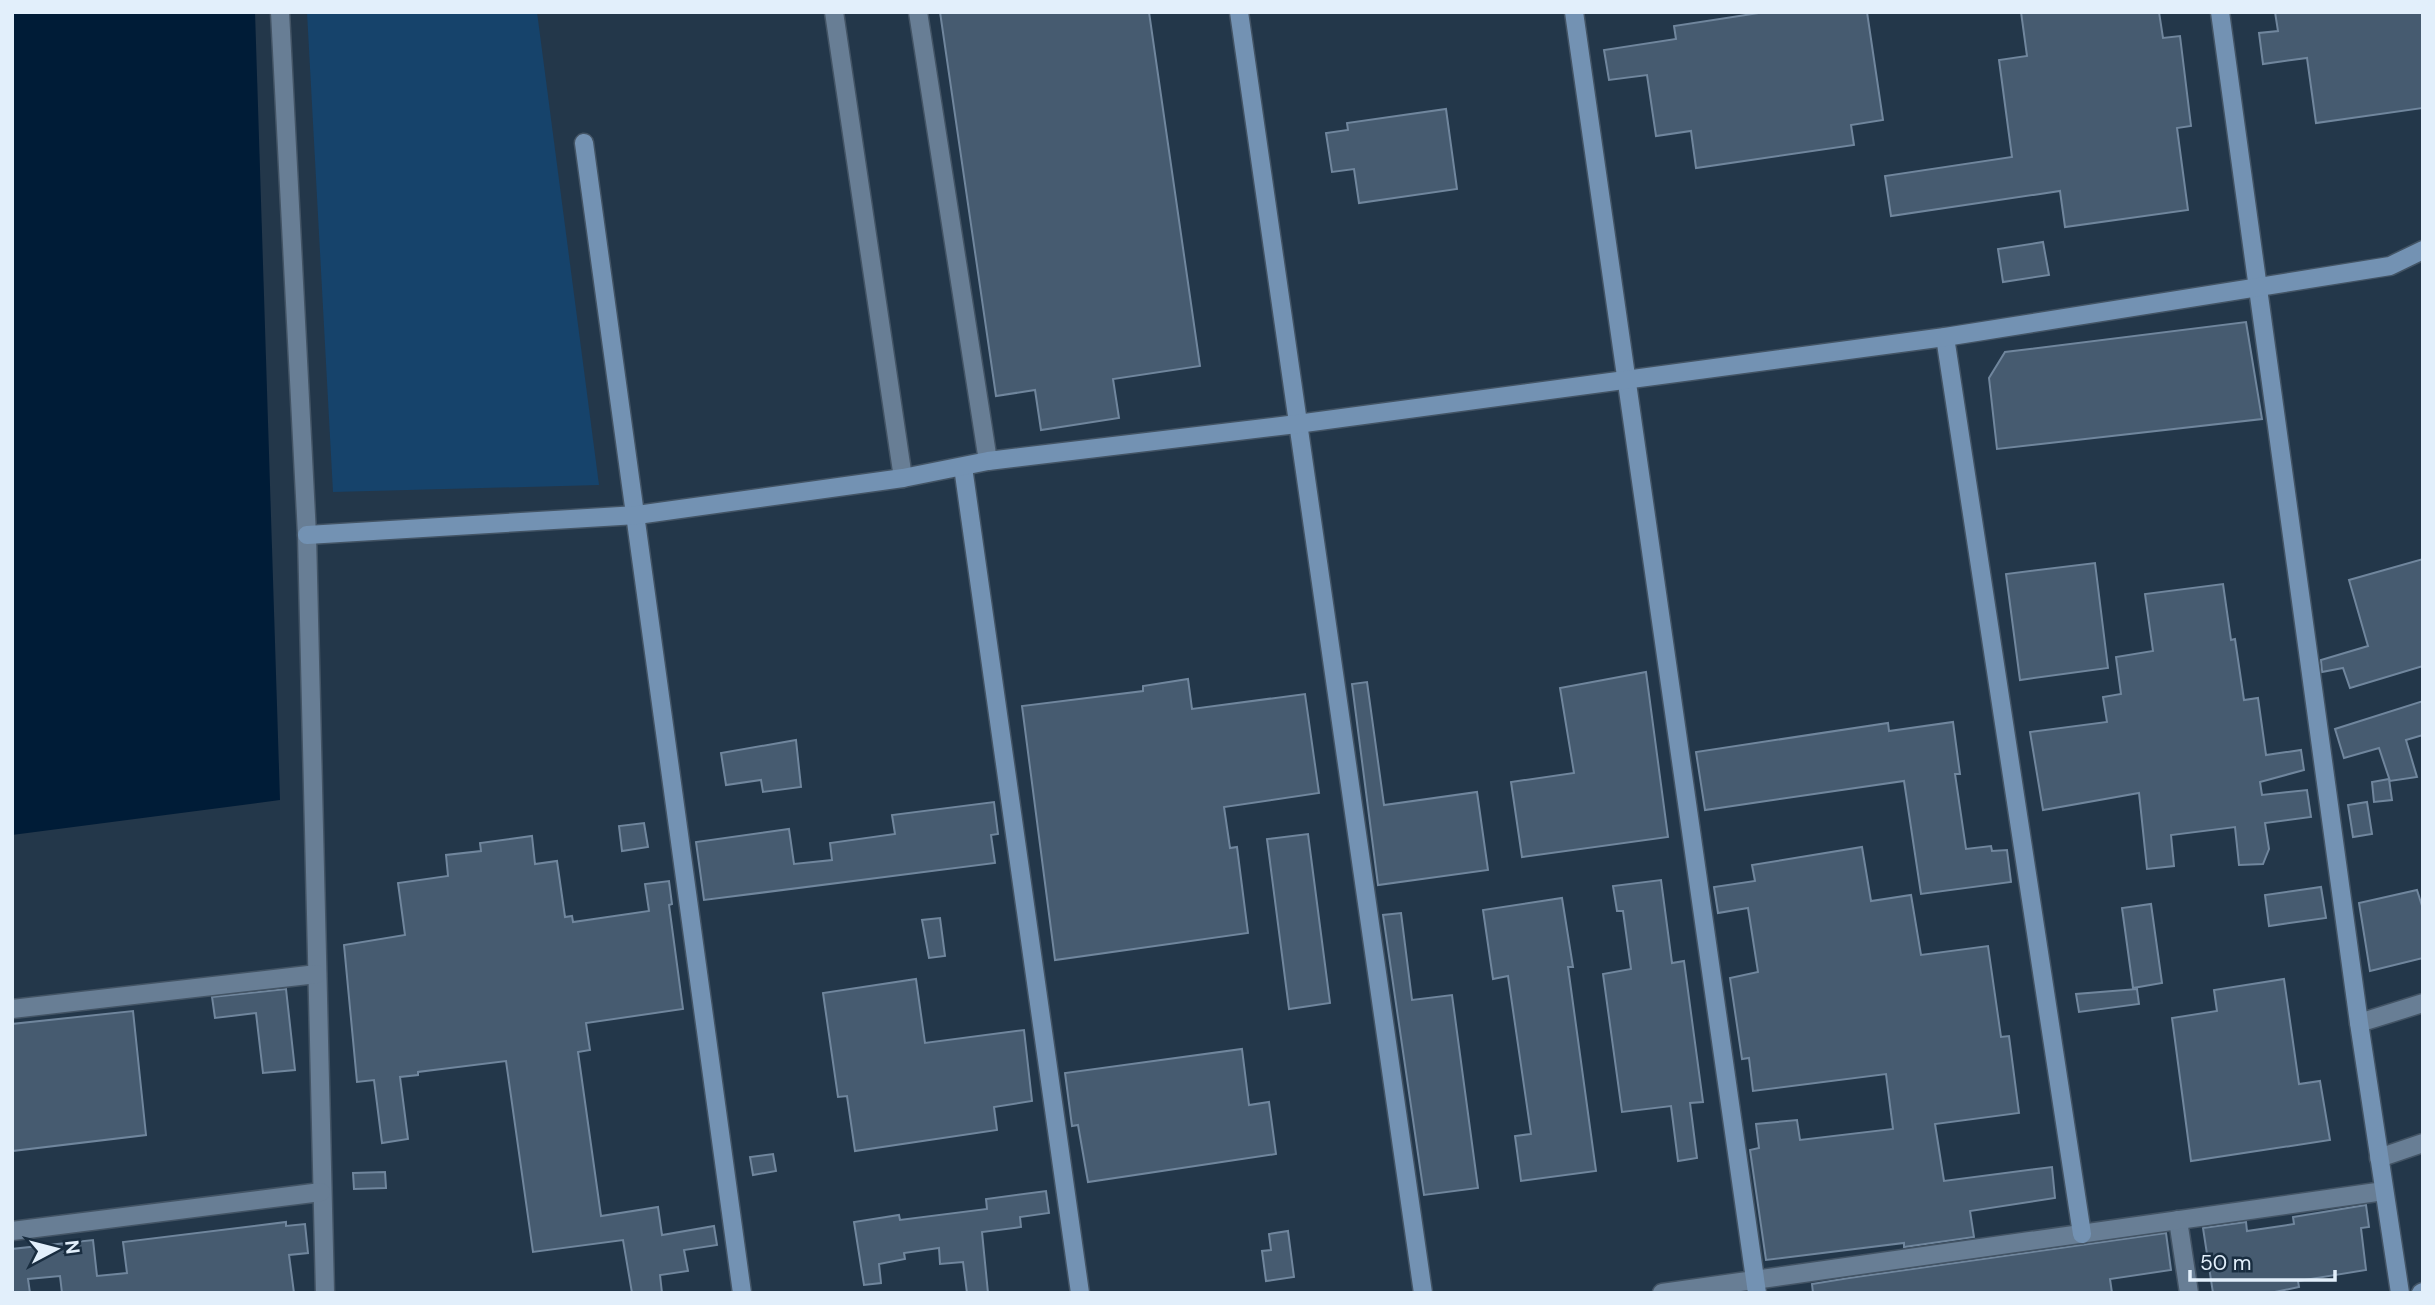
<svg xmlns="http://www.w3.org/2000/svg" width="2435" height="1305" font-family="'DM Sans',sans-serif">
  <rect width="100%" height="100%" fill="#23374a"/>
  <path fill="#16436b" d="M 307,12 L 537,12 L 599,485 L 333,492 Z"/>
  <path fill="#001c37" d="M 12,12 L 255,12 L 280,800 L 12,835 Z"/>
  <g fill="#465b70" stroke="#70869d" stroke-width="2">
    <path d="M 940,12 L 1149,12 L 1200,366 L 1113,379 L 1119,418 L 1041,430 L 1035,390 L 996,396 Z"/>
    <path d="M 1765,12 L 1867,12 L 1883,120 L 1851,125 L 1854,145 L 1696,168 L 1691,131 L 1656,136 L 1647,75 L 1609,80 L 1604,50 L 1676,39 L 1674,26 Z"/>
    <path d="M 2021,12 L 2159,12 L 2163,38 L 2180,36 L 2191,126 L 2177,128 L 2188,210 L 2065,227 L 2060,191 L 1891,216 L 1885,176 L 2012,157 L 1999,60 L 2027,56 Z"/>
    <path d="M 2275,12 L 2423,12 L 2423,108 L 2316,123 L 2307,58 L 2263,64 L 2259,33 L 2278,31 Z"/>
    <path d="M 1446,109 L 1457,189 L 1359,203 L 1354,169 L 1332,172 L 1326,133 L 1348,130 L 1347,123 Z"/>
    <path d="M 2043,242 L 2049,275 L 2003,282 L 1998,249 Z"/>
    <path d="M 2246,322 L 2262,419 L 1997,449 L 1989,378 L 2005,352 Z"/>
    <path d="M 2423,559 L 2423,666 L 2350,688 L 2343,668 L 2322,672 L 2321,660 L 2368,646 L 2349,580 Z"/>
    <path d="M 2095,563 L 2108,668 L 2020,680 L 2006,574 Z"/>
    <path d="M 2223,584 L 2231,640 L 2235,639 L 2244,700 L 2258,698 L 2266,755 L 2301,750 L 2304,770 L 2260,782 L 2262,795 L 2307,790 L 2311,817 L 2265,823 L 2269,849 L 2263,864 L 2239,865 L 2235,827 L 2171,835 L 2174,866 L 2147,869 L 2139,793 L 2043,810 L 2030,732 L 2107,722 L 2103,697 L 2121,694 L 2116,657 L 2153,651 L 2145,594 Z"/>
    <path d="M 1646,672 L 1668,837 L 1522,857 L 1511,782 L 1574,773 L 1560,688 Z"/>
    <path d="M 1188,679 L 1192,709 L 1305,694 L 1319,793 L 1224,807 L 1230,848 L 1237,847 L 1248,933 L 1055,960 L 1022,706 L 1143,691 L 1143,686 Z"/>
    <path d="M 1367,682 L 1384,805 L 1477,792 L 1488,870 L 1378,885 L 1352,684 Z"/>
    <path d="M 2423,701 L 2423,735 L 2406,740 L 2417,777 L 2390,781 L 2379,748 L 2344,758 L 2335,729 Z"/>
    <path d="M 1953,722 L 1960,774 L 1955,774 L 1966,849 L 1991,846 L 1992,851 L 2007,850 L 2011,882 L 1921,894 L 1904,781 L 1705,810 L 1696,752 L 1888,723 L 1889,731 Z"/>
    <path d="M 796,740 L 801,787 L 763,792 L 761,780 L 726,785 L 721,753 Z"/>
    <path d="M 2389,779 L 2392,800 L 2374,802 L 2372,782 Z"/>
    <path d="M 994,802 L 998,834 L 991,835 L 995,863 L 704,900 L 696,842 L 789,829 L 794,864 L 832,860 L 830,843 L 895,834 L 892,815 Z"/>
    <path d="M 2367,802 L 2372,834 L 2353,837 L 2348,805 Z"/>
    <path d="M 644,823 L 648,847 L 622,851 L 619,826 Z"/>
    <path d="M 1308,834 L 1330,1003 L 1289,1009 L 1267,839 Z"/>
    <path d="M 532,836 L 535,864 L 557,861 L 565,917 L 572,916 L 573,922 L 649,911 L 645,884 L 669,881 L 672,904 L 669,905 L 683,1009 L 586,1023 L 590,1050 L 578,1052 L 601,1216 L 658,1207 L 662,1235 L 714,1226 L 717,1245 L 684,1250 L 688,1271 L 660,1275 L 662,1293 L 632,1293 L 623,1240 L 533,1252 L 506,1061 L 418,1072 L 418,1075 L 400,1077 L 408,1139 L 382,1143 L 374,1080 L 357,1082 L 344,945 L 405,935 L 398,883 L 448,876 L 446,855 L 481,851 L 480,843 Z"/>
    <path d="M 1862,847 L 1871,901 L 1911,895 L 1921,955 L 1988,946 L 2001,1037 L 2009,1036 L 2019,1113 L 1935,1124 L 1944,1181 L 2052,1167 L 2055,1198 L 1970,1211 L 1974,1237 L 1904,1247 L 1904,1243 L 1766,1260 L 1750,1150 L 1759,1148 L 1756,1124 L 1797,1120 L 1800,1140 L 1893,1129 L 1886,1074 L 1753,1091 L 1749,1058 L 1742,1059 L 1730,978 L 1758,972 L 1748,908 L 1718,913 L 1714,887 L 1755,881 L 1752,865 Z"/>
    <path d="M 1661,880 L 1672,963 L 1684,961 L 1703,1102 L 1690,1103 L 1697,1158 L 1678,1161 L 1671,1106 L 1622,1112 L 1603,974 L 1631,969 L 1623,911 L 1617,911 L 1613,886 Z"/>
    <path d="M 2321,887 L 2326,918 L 2269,926 L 2265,895 Z"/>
    <path d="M 2417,890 L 2423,909 L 2423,958 L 2370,971 L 2359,903 Z"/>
    <path d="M 1562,898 L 1573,967 L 1568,967 L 1596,1171 L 1521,1181 L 1515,1136 L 1531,1134 L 1508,976 L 1493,979 L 1483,910 Z"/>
    <path d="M 2151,904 L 2162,983 L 2133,988 L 2122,908 Z"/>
    <path d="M 1401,913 L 1412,1000 L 1452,995 L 1478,1188 L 1424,1195 L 1383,915 Z"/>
    <path d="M 940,918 L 945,956 L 929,958 L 922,920 Z"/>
    <path d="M 916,979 L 925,1043 L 1024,1030 L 1032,1101 L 994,1107 L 997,1130 L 855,1151 L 847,1096 L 838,1097 L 823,993 Z"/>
    <path d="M 2284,979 L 2299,1084 L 2320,1081 L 2330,1140 L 2191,1161 L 2172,1018 L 2217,1011 L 2214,990 Z"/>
    <path d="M 286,989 L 295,1070 L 263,1073 L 256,1013 L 215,1018 L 212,997 Z"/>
    <path d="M 2137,989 L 2139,1004 L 2079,1012 L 2076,994 Z"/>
    <path d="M 133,1011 L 146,1135 L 12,1151 L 12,1024 Z"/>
    <path d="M 1242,1049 L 1249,1105 L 1269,1102 L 1276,1154 L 1088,1182 L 1078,1125 L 1072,1126 L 1065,1073 Z"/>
    <path d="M 773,1154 L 776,1171 L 753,1175 L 750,1157 Z"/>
    <path d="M 385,1172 L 386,1188 L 354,1189 L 353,1173 Z"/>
    <path d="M 1046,1191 L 1049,1213 L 1020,1217 L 1021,1227 L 982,1232 L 988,1293 L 967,1293 L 963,1262 L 940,1264 L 939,1248 L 904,1253 L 905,1259 L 879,1264 L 881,1283 L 864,1285 L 854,1222 L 899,1215 L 900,1220 L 987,1209 L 986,1199 Z"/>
    <path d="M 2366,1205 L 2369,1227 L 2361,1228 L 2366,1270 L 2298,1281 L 2299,1287 L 2270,1293 L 2213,1293 L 2203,1228 L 2246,1222 L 2247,1231 L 2294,1224 L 2293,1217 Z"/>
    <path d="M 286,1222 L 286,1226 L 305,1224 L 308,1253 L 289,1255 L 294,1293 L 62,1293 L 60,1276 L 28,1279 L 30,1293 L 12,1293 L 12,1249 L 93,1240 L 97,1276 L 127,1273 L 123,1242 Z"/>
    <path d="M 1288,1231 L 1294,1277 L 1266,1281 L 1262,1251 L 1271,1250 L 1269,1234 Z"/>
    <path d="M 2166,1233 L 2171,1270 L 2110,1279 L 2112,1293 L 1813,1293 L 1812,1284 L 1849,1278 Z"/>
  </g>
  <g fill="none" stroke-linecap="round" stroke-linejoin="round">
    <defs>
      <g id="street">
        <path d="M 280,12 L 307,535 L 325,1293"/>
        <path d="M 834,12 L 903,478"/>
        <path d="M 918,12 L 988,461"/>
        <path d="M 12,1009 L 317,974"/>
        <path d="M 2359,1023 L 2423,1003"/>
        <path d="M 2379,1158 L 2423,1143"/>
        <path d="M 2178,1220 L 2189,1293"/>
        <path d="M 12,1231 L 321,1192"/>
        <path d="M 1662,1293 L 2384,1191"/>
      </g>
      <g id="secondary">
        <path d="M 1239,12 L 1423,1293"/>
        <path d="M 1574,12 L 1757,1293"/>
        <path d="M 2220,12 L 2359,1023 L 2400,1293"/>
        <path d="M 584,143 L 742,1293"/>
        <path d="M 1945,337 L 2082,1234"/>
        <path d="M 963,467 L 1080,1293"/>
        <path d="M 307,535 L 637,515 L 903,478 L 988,461 L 1297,424 L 1945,337 L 2390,266 L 2423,250"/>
        <path d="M 2421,1293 L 2423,1292"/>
      </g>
    </defs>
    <use href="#street" stroke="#435465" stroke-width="21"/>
    <use href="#secondary" stroke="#435465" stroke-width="21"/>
    <use href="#street" stroke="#687e95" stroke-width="18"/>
    <use href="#secondary" stroke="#7392b3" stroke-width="18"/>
  </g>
  <rect width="2435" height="1305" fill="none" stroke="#e2effb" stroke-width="28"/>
  <g transform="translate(56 1249) rotate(83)" stroke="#192d40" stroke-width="5" paint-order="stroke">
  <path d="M0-5L12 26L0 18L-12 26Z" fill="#e2effb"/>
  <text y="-10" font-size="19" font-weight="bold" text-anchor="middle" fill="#e2effb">N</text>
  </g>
  <path d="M2190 1270v10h145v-10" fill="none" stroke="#e2effb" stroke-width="3.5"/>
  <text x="2200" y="1270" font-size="21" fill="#e2effb" stroke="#192d40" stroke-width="5" paint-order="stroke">50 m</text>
</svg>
